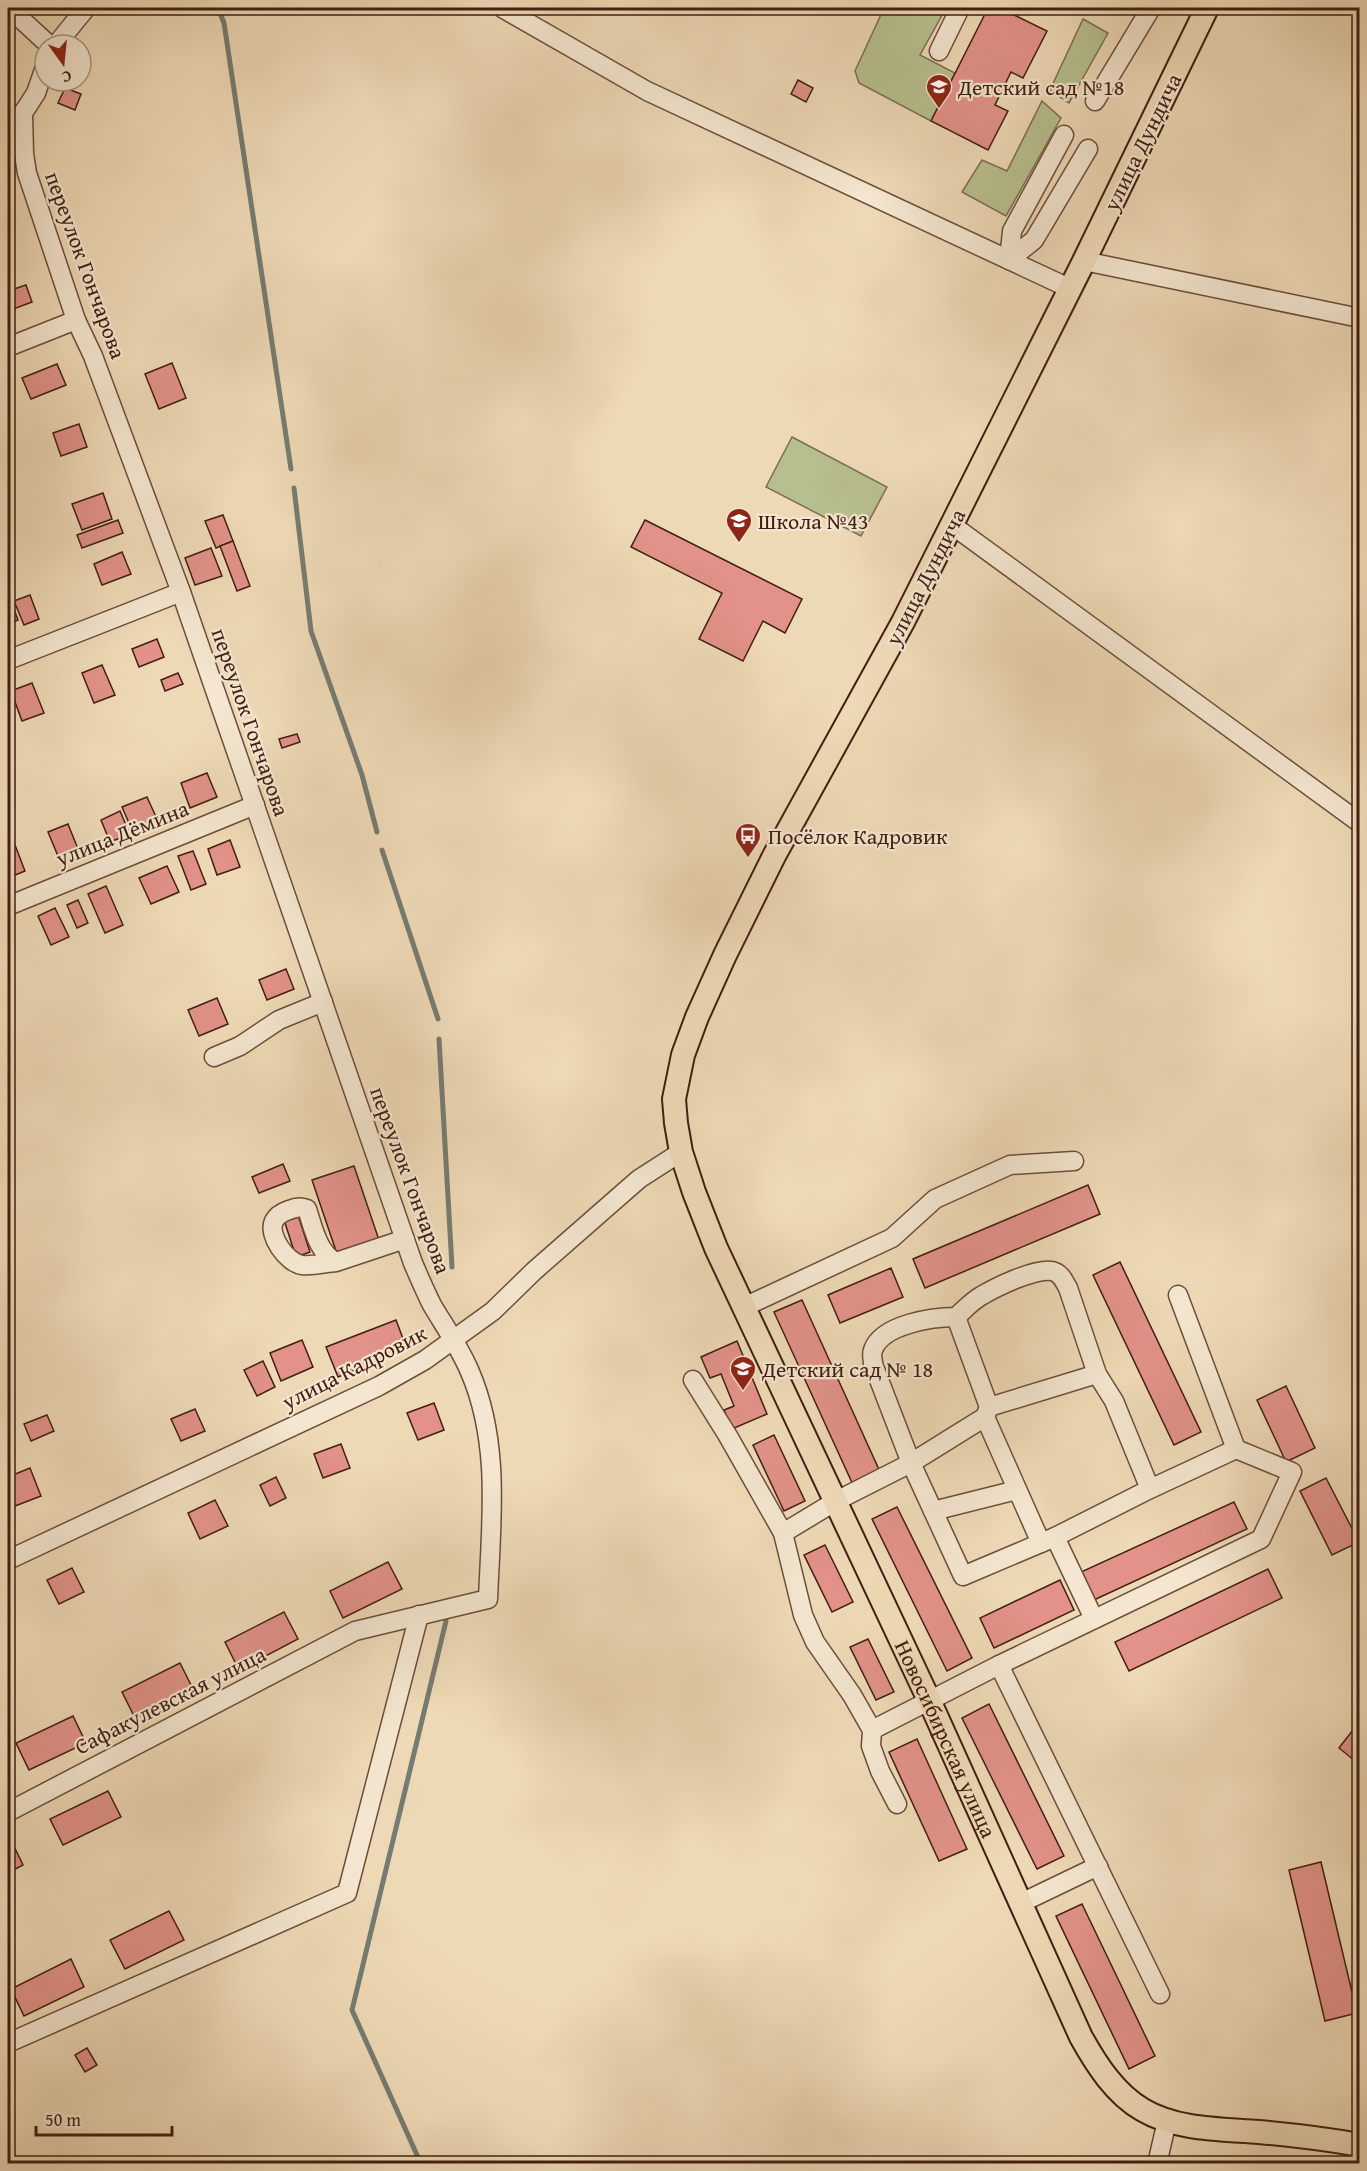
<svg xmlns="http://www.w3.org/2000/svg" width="1367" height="2171" font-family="'Gentium Book Plus',serif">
  <rect width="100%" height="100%" fill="#eed9b6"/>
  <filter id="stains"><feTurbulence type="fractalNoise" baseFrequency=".00333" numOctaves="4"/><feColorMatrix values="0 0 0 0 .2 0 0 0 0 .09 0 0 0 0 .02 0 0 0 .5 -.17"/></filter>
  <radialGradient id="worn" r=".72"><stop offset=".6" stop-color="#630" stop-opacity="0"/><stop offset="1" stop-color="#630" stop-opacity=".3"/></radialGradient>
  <g fill="#b8bf8e" stroke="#7c6e50" stroke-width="1.5">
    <path d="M 884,8 L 946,8 L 920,55 L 955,73 L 931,121 L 859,83 L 855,71 Z"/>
    <path d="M 1083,19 L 1108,33 L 1069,103 L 1050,90 Z"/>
    <path d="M 1042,101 L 1061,118 L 1006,216 L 962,192 L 982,160 L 1007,171 Z"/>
    <path d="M 792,437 L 887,487 L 861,536 L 766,487 Z"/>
  </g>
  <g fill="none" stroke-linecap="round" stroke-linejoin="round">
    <g stroke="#767c72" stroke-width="5">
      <path d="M 218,8 L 224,23 L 291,469"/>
      <path d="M 294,488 L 311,631 L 362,775 L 377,832"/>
      <path d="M 382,850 L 438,1019"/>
      <path d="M 439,1039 L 452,1267"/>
      <path d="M 421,2164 L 352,2010 L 446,1621"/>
    </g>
  </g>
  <g fill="#e29289" stroke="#411e11" stroke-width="1.5">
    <path d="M 988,8 L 1000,8 L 1047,31 L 1023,78 L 1011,72 L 995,105 L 1008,111 L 988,150 L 931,121 Z"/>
    <path d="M 798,80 L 813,88 L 806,102 L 791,94 Z"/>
    <path d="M 65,88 L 81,94 L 75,110 L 58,103 Z"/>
    <path d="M 26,285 L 32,302 L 8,311 L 8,291 Z"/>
    <path d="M 172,363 L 186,398 L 159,409 L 145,374 Z"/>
    <path d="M 57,364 L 66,385 L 31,399 L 22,378 Z"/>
    <path d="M 79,424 L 87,447 L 61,456 L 53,433 Z"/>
    <path d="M 103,493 L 112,519 L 82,530 L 72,504 Z"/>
    <path d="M 223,515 L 233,541 L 216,548 L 205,521 Z"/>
    <path d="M 118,520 L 123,533 L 82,548 L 77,535 Z"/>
    <path d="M 645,520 L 802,599 L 785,633 L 763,621 L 743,661 L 699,639 L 722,593 L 631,547 Z"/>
    <path d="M 233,541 L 250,586 L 237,591 L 220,546 Z"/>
    <path d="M 211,548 L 222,576 L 195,585 L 185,558 Z"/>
    <path d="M 122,552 L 131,574 L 102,585 L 94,564 Z"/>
    <path d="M 8,593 L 18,620 L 8,624 Z"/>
    <path d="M 30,595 L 39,619 L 24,625 L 14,601 Z"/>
    <path d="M 157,639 L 164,657 L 139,667 L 132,649 Z"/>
    <path d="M 102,665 L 115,695 L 94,703 L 82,673 Z"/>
    <path d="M 178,673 L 183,684 L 165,691 L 161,680 Z"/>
    <path d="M 32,683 L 44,713 L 22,721 L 11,691 Z"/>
    <path d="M 297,734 L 300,742 L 282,748 L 279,739 Z"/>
    <path d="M 207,773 L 217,797 L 190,808 L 181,783 Z"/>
    <path d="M 147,797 L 157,819 L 132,830 L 122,807 Z"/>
    <path d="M 120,811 L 130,834 L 110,842 L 101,820 Z"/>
    <path d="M 68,824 L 78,849 L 58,856 L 48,832 Z"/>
    <path d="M 230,840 L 240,867 L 217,875 L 208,849 Z"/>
    <path d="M 15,845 L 25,871 L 8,878 L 8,848 Z"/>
    <path d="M 193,851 L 206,884 L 191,890 L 178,856 Z"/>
    <path d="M 167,866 L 179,892 L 151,904 L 139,878 Z"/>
    <path d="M 106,886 L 123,925 L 105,933 L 88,894 Z"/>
    <path d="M 78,900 L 88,923 L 77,928 L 67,905 Z"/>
    <path d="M 55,908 L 69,937 L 51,945 L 38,916 Z"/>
    <path d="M 286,969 L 294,989 L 267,1000 L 259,980 Z"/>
    <path d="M 217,998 L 228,1024 L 199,1036 L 188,1010 Z"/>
    <path d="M 283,1164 L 290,1181 L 259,1193 L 252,1177 Z"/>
    <path d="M 354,1166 L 379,1240 L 337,1254 L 312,1180 Z"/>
    <path d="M 1088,1185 L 1100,1214 L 925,1288 L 913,1259 Z"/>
    <path d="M 298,1215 L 310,1252 L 296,1257 L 284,1220 Z"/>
    <path d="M 1120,1262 L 1201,1432 L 1174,1445 L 1093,1275 Z"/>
    <path d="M 891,1268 L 903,1297 L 840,1323 L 828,1295 Z"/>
    <path d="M 802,1300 L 881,1474 L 854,1487 L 774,1312 Z"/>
    <path d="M 396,1320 L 407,1349 L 338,1377 L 326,1347 Z"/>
    <path d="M 302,1340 L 313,1367 L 281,1381 L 270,1353 Z"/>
    <path d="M 737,1341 L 767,1414 L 732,1429 L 724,1410 L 734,1406 L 721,1374 L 710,1378 L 701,1357 Z"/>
    <path d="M 263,1361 L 275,1387 L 257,1396 L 244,1370 Z"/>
    <path d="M 1286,1386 L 1315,1448 L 1286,1462 L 1257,1400 Z"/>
    <path d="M 434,1403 L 444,1430 L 418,1440 L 407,1413 Z"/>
    <path d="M 195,1409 L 205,1431 L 181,1441 L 171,1419 Z"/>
    <path d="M 47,1415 L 54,1431 L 31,1441 L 24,1424 Z"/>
    <path d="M 774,1435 L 805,1501 L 784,1511 L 753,1445 Z"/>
    <path d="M 341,1444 L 350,1468 L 323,1478 L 314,1454 Z"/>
    <path d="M 30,1468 L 41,1496 L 15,1506 L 8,1486 L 8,1477 Z"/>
    <path d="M 276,1477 L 286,1498 L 270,1506 L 260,1485 Z"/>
    <path d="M 1326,1478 L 1359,1542 L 1332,1555 L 1300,1491 Z"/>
    <path d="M 215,1500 L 228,1526 L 200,1539 L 188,1513 Z"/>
    <path d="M 1234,1502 L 1247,1529 L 1094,1600 L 1081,1572 Z"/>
    <path d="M 897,1507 L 972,1658 L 947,1671 L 872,1519 Z"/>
    <path d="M 825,1545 L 853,1602 L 832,1612 L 804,1555 Z"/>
    <path d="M 388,1562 L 402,1589 L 343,1618 L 330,1591 Z"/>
    <path d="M 72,1568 L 84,1592 L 59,1604 L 47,1580 Z"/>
    <path d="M 1268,1569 L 1282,1598 L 1129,1671 L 1115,1642 Z"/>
    <path d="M 1060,1580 L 1074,1610 L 994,1648 L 980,1618 Z"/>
    <path d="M 284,1612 L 298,1639 L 239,1670 L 225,1642 Z"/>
    <path d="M 868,1639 L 894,1692 L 876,1700 L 850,1647 Z"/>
    <path d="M 180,1663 L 193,1689 L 135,1718 L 122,1692 Z"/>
    <path d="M 989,1704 L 1064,1856 L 1037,1869 L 962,1718 Z"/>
    <path d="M 73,1716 L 86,1743 L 29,1770 L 16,1743 Z"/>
    <path d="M 1356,1726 L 1360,1729 L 1360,1765 L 1339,1748 Z"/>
    <path d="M 917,1739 L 967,1849 L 939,1861 L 889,1752 Z"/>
    <path d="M 108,1791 L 121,1817 L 63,1845 L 50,1819 Z"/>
    <path d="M 10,1838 L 23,1865 L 8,1873 L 8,1840 Z"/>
    <path d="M 1321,1862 L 1357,2013 L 1325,2021 L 1289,1870 Z"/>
    <path d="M 1082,1904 L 1155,2056 L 1129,2069 L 1056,1916 Z"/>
    <path d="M 169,1911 L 184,1940 L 125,1969 L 110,1940 Z"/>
    <path d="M 71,1959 L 84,1987 L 24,2016 L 11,1989 Z"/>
    <path d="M 87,2048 L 97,2065 L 85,2072 L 75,2055 Z"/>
  </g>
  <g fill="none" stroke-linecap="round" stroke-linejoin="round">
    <defs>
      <g id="minor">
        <path d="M 9,8 L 49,45"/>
        <path d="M 502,8 L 647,91 L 1069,288"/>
        <path d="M 56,45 L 86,8"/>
        <path d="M 939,51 L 960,8"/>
        <path d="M 1095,101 L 1151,8"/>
        <path d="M 23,113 L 36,93 L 45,67"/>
        <path d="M 1064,135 L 1012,231 L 1009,260 L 1034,240 L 1088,149"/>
        <path d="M 1084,261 L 1360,318"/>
        <path d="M 8,347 L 76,320"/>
        <path d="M 952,525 L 1360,823"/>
        <path d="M 8,660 L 181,592"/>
        <path d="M 8,906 L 255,805"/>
        <path d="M 214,1057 L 240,1046 L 279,1020 L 323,1002"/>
        <path d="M 336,1262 C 325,1263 313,1266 302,1265 C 287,1263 267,1235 274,1221 C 277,1215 283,1212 289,1210 C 296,1207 301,1206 307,1209 C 313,1227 318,1253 336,1262 L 405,1239"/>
        <path d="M 744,1307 L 892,1238 L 935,1199 L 1010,1165 L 1074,1161"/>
        <path d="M 693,1380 L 728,1436 L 783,1533 L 803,1615 L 815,1642 L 852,1695 L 872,1730 L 871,1746 L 880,1771 L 897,1804"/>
        <path d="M 989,1407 L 1097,1374"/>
        <path d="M 985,1417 L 1041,1543"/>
        <path d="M 1150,1489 L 1114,1401 L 1097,1374 L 1068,1288 C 1064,1281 1061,1273 1052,1271 C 1035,1268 996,1287 981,1296 C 972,1301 964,1310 956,1317 C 934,1317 882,1324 873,1350 C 871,1354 873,1359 873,1364 L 911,1463 L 963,1576 L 1055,1537 L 1150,1489 L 1236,1449"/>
        <path d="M 933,1511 L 1017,1490"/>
        <path d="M 783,1533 L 836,1501 L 911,1463 L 985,1417 L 989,1407 L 956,1317"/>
        <path d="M 1055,1537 L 1094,1619"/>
        <path d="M 8,1560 L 379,1386 L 425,1360 L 493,1311 L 534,1271 L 639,1179 L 681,1152"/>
        <path d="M 999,1665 L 1160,1994"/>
        <path d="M 872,1730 L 999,1665 L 1261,1539 L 1292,1472 L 1236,1449 L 1178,1295"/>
        <path d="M 8,1812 L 355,1631 L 488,1599 C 491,1523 501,1444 470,1372 C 460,1348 445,1327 432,1305 C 425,1291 419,1277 413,1263 L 181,592 L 93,356 L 76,320 L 27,173 L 24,154 L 23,113"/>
        <path d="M 1021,1903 L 1098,1866"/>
        <path d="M 8,2043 L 347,1893 L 419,1615"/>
        <path d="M 1157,2164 L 1167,2121"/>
      </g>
      <g id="major">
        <path id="s1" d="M 1207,8 L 1084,261 L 903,622 L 774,856 L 725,955 L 697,1017 L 683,1055 L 674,1099 L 676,1123 L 681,1152 L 694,1192 L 716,1248 L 929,1700 L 1081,2037 C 1096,2064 1115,2094 1143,2110 C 1177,2130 1221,2129 1259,2132 C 1293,2135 1326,2139 1360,2145"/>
      </g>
    </defs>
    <use href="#minor" stroke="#6c4d3a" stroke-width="21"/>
    <use href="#major" stroke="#411e11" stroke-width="26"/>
    <use href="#minor" stroke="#f4e6d0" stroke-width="18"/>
    <use href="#major" stroke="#eed9b6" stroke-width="22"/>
  </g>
  <defs>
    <symbol id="school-pin" viewBox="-11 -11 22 30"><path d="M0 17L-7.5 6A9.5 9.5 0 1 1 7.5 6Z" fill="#8f2418" stroke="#f4e6d0"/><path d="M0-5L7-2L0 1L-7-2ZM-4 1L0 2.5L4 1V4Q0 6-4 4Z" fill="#fff"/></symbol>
    <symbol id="bus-pin" viewBox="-11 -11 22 30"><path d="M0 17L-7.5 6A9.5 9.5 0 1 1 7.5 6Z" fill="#8f2418" stroke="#f4e6d0"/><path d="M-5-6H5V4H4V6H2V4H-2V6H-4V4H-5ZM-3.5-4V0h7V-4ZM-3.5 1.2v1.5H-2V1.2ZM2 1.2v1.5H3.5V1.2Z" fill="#fff"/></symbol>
  </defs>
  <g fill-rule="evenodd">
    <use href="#school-pin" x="924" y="72" width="30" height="40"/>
    <use href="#school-pin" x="724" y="506" width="30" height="40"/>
    <use href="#bus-pin" x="733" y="821" width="30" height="40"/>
    <use href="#school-pin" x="728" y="1354" width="30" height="40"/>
  </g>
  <g text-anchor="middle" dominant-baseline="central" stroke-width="4.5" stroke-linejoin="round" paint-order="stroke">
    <g font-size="22" fill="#411e11" stroke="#f4e6d0" text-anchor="start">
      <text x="958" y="87">Детский сад №18</text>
      <text x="758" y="521">Школа №43</text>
      <text x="768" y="836">Посёлок Кадровик</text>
      <text x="762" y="1369">Детский сад № 18</text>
    </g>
    <g font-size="22" fill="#411e11" stroke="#f4e6d0">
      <text transform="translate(1142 142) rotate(-64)">улица Дундича</text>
      <text transform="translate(86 265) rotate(70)">переулок Гончарова</text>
      <text transform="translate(925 577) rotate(-63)">улица Дундича</text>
      <text transform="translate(251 722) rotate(71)">переулок Гончарова</text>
      <text transform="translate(122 833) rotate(-22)">улица Дёмина</text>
      <text transform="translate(411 1180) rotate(70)">переулок Гончарова</text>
      <text transform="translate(354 1367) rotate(-27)">улица Кадровик</text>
      <text transform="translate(170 1700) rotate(-27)">Сафакулевская улица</text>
      <text stroke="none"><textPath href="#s1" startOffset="1914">Новосибирская улица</textPath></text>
    </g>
  </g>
  <rect width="1367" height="2171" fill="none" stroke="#eed9b6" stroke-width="30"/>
  <rect x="9" y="9" width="1349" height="2153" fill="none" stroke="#411e11" stroke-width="3"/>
  <rect x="15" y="15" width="1337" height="2141" fill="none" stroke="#411e11" stroke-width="1.5"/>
  <g transform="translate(63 63) rotate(165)"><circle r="28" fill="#f4e6d0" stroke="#ac9684" stroke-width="1.5"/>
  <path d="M0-4.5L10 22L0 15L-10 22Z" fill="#8f2418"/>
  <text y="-9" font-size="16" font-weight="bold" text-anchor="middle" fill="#411e11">С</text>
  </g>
  <path d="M36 2126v9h136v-9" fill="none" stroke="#411e11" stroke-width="3"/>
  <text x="45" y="2126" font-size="18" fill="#411e11" stroke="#f4e6d0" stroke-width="4.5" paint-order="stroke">50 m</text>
  <rect width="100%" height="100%" filter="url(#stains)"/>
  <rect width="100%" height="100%" fill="url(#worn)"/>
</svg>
